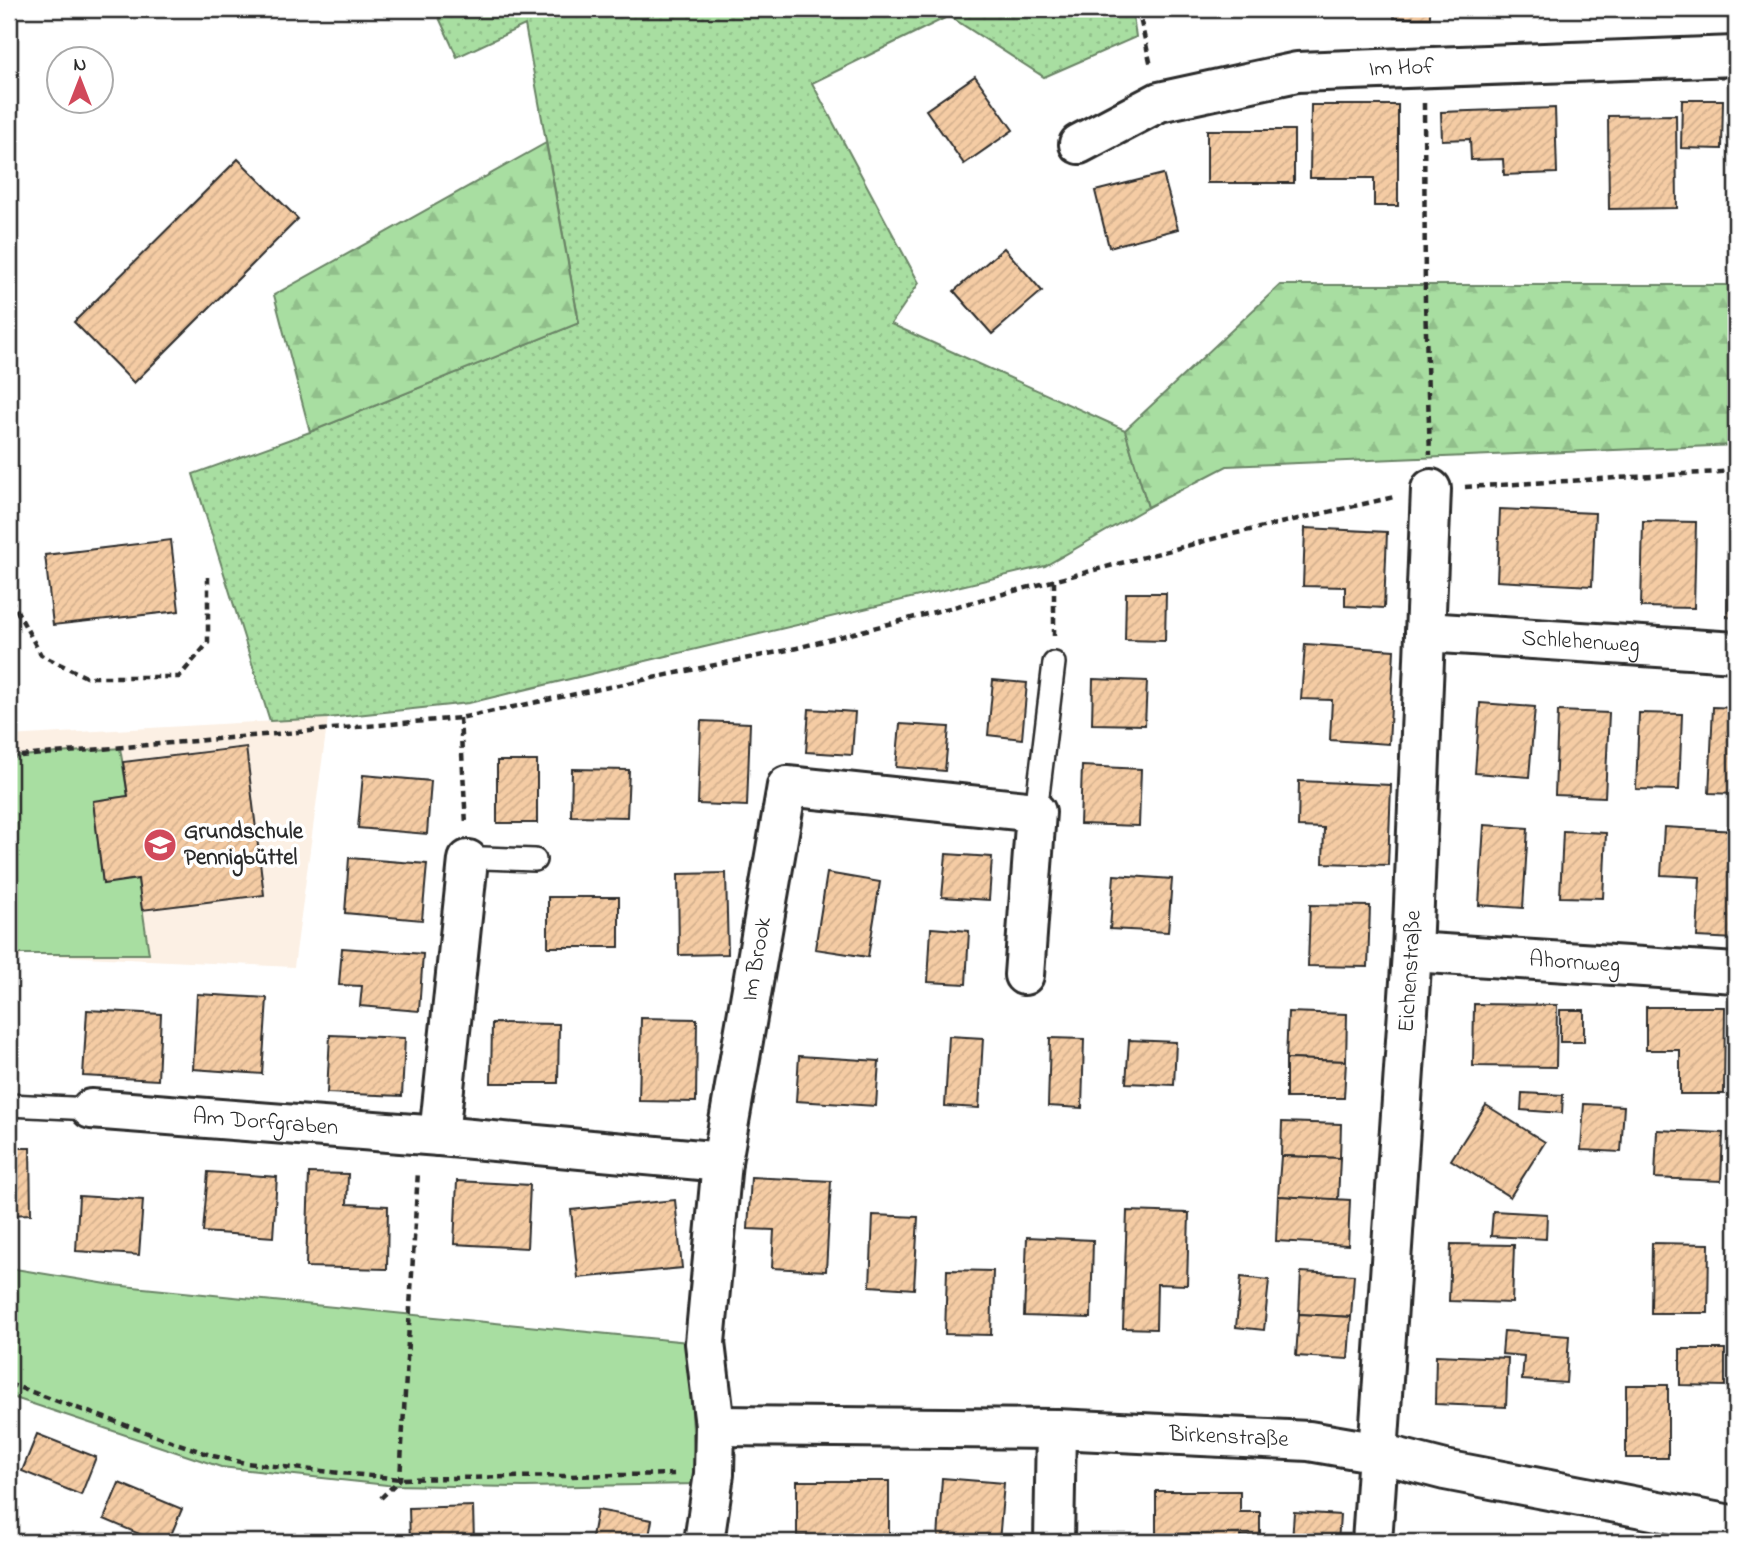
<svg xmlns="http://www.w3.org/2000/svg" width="1745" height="1551" font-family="'Indie Flower',sans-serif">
  <defs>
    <pattern id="grass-dots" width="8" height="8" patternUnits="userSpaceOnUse" patternTransform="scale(1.75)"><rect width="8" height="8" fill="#a8dea1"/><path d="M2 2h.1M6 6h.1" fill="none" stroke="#91bf8b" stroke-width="1.8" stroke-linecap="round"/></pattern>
    <pattern id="forest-firs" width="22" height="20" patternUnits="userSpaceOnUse" patternTransform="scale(1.75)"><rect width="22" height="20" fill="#a8dea1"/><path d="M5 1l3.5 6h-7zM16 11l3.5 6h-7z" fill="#91bf8b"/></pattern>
    <pattern id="building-hatch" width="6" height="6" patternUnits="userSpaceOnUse" patternTransform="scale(1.75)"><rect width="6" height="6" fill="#f5cca4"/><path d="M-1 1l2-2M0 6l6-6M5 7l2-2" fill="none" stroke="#d2af8d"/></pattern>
  </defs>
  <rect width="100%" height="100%" fill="#fff"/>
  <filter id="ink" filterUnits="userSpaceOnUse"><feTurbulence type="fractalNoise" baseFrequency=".0143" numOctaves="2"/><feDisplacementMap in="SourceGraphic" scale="14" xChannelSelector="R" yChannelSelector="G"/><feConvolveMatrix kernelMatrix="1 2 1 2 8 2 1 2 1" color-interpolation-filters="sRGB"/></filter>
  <g filter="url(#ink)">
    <path fill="#fcf0e4" d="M 328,718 L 294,967 L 22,954 L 9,975 L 9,736 Z"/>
    <path fill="url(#grass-dots)" stroke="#6a8466" stroke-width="2" d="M 435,9 L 1132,9 L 1136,37 L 1044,77 L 949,16 L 812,83 L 919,283 L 891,324 L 1125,430 L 1148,507 L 1045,566 L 469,703 L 328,718 L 270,721 L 193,474 L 310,432 L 579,323 L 525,25 L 457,57 Z"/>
    <g fill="url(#forest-firs)" stroke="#6a8466" stroke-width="2">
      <path d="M 546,143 L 579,323 L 310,432 L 274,295 Z"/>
      <path d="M 1280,285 L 1736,285 L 1736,445 L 1227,466 L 1148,507 L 1125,430 Z"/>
    </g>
    <g fill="#a8dea1" stroke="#6a8466" stroke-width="2">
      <path d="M 120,748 L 128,796 L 93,801 L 103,883 L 138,879 L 149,954 L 9,954 L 9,757 Z"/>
      <path d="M 9,1268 L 113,1285 L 688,1342 L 696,1484 L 525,1487 L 387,1485 L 221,1467 L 9,1396 Z"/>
    </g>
    <g fill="url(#building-hatch)" stroke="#2b2b2b" stroke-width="2">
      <rect x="1394" y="9" width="36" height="9"/>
      <rect x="1717" y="9" width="19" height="4"/>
      <path d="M 975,76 L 1013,130 L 964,164 L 926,110 Z"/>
      <path d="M 1682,100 L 1723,100 L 1722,149 L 1681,148 Z"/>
      <path d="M 1311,105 L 1398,105 L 1398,206 L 1374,206 L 1374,178 L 1310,178 Z"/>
      <rect x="1732" y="105" width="4" height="45"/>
      <path d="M 1555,108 L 1557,173 L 1504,175 L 1503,159 L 1471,160 L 1470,139 L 1442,140 L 1441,112 Z"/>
      <path d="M 1676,115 L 1677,208 L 1609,209 L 1608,116 Z"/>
      <rect x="1207" y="130" width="87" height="53"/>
      <path d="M 238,159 L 298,219 L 134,383 L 74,322 Z"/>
      <path d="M 1163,174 L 1178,229 L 1109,247 L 1095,191 Z"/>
      <path d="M 1004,248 L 1042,291 L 992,334 L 954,291 Z"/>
      <path d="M 1500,509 L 1595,513 L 1592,586 L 1497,581 Z"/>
      <path d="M 1643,521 L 1696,522 L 1694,608 L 1641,607 Z"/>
      <path d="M 1728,523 L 1736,523 L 1736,618 L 1727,617 Z"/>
      <path d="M 1305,528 L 1387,532 L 1384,608 L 1345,606 L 1345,587 L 1303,586 Z"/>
      <path d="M 171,540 L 179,611 L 53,625 L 45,555 Z"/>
      <path d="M 1126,593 L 1166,593 L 1165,641 L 1125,640 Z"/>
      <path d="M 1305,644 L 1394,650 L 1389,744 L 1330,740 L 1332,700 L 1301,699 Z"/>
      <path d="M 1093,679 L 1147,681 L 1145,725 L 1092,724 Z"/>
      <path d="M 993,680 L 1027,683 L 1022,739 L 988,735 Z"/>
      <path d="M 1480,703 L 1535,707 L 1529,777 L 1475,773 Z"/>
      <path d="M 1713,707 L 1736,708 L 1736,794 L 1709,793 Z"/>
      <path d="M 809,709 L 855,712 L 852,755 L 806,752 Z"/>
      <path d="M 1558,711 L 1609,713 L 1605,797 L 1555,795 Z"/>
      <path d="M 1639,713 L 1682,714 L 1679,790 L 1636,789 Z"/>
      <path d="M 701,721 L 750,723 L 747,806 L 698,804 Z"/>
      <path d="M 900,724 L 949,727 L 945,771 L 896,767 Z"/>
      <path d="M 246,747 L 264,895 L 142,910 L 138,879 L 103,884 L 93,801 L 128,796 L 123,762 Z"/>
      <rect x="497" y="761" width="40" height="62"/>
      <path d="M 1082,766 L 1141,769 L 1139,826 L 1080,824 Z"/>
      <path d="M 572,769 L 629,770 L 627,817 L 571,816 Z"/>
      <path d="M 363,775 L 431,781 L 427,834 L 358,828 Z"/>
      <path d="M 1299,781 L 1391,785 L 1388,865 L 1323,863 L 1324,828 L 1298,827 Z"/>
      <path d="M 1484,825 L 1528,828 L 1523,908 L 1479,905 Z"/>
      <path d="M 1664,827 L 1736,831 L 1736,939 L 1697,937 L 1700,877 L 1661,875 Z"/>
      <path d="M 1563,831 L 1606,833 L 1603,898 L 1560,897 Z"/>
      <path d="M 946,854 L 992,857 L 989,900 L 942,897 Z"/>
      <path d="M 349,858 L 427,864 L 422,920 L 345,913 Z"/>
      <path d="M 726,873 L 728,954 L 679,955 L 678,874 Z"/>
      <path d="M 827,873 L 880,882 L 868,957 L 815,949 Z"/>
      <path d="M 1114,875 L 1172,879 L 1168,932 L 1110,929 Z"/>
      <rect x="548" y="897" width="71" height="50"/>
      <path d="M 1310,905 L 1370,906 L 1368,967 L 1308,966 Z"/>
      <path d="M 931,928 L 969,931 L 966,984 L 928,982 Z"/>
      <path d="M 342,948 L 423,954 L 419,1011 L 360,1006 L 362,986 L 339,985 Z"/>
      <path d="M 197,994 L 267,998 L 262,1074 L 193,1069 Z"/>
      <path d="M 1474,1004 L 1557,1005 L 1556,1067 L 1473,1066 Z"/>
      <path d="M 1646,1007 L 1725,1007 L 1724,1094 L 1680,1094 L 1680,1050 L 1646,1050 Z"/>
      <path d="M 87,1010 L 161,1014 L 158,1080 L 83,1076 Z"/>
      <rect x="1560" y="1010" width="24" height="32"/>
      <path d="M 1288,1012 L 1347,1014 L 1346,1061 L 1286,1059 Z"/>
      <path d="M 641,1018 L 697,1019 L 696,1102 L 639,1101 Z"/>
      <path d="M 492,1023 L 559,1024 L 558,1083 L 491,1083 Z"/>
      <path d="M 330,1035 L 405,1038 L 402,1096 L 327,1093 Z"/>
      <path d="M 949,1036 L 983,1038 L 979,1108 L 945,1106 Z"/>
      <path d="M 1050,1038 L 1084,1039 L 1082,1108 L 1048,1106 Z"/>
      <path d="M 1129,1040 L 1176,1042 L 1174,1085 L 1126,1083 Z"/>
      <path d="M 799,1056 L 879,1061 L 876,1106 L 796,1101 Z"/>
      <path d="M 1286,1059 L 1346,1061 L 1344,1098 L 1286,1098 Z"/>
      <path d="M 1522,1093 L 1563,1095 L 1562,1113 L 1521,1110 Z"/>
      <path d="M 1584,1104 L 1624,1106 L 1621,1152 L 1581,1150 Z"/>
      <path d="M 1486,1105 L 1545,1142 L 1510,1197 L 1451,1160 Z"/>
      <path d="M 1282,1122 L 1341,1124 L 1340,1158 L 1281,1156 Z"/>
      <path d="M 1657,1130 L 1723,1133 L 1721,1181 L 1655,1178 Z"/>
      <path d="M 9,1148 L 30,1148 L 31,1214 L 9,1215 Z"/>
      <path d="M 1281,1156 L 1340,1158 L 1338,1200 L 1278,1196 Z"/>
      <path d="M 208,1172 L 277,1177 L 273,1237 L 203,1232 Z"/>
      <path d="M 309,1173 L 348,1174 L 347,1204 L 388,1206 L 387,1269 L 306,1267 Z"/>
      <path d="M 751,1177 L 831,1181 L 826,1271 L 772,1268 L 774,1230 L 748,1229 Z"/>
      <path d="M 457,1181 L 530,1185 L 527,1248 L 454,1244 Z"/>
      <path d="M 79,1196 L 143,1200 L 139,1255 L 76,1251 Z"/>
      <path d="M 1278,1196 L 1350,1200 L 1348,1245 L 1276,1241 Z"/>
      <path d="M 675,1200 L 682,1268 L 578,1278 L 571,1210 Z"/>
      <path d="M 1127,1211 L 1189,1213 L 1187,1285 L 1157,1284 L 1156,1329 L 1123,1328 Z"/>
      <path d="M 1493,1211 L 1547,1214 L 1546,1239 L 1491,1236 Z"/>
      <path d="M 873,1215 L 918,1217 L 914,1289 L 870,1286 Z"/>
      <path d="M 1027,1237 L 1093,1240 L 1091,1318 L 1024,1316 Z"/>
      <path d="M 1652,1243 L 1709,1244 L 1708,1313 L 1651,1313 Z"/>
      <path d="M 1451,1244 L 1514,1245 L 1512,1303 L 1449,1301 Z"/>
      <path d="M 947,1270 L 993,1271 L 991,1335 L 945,1334 Z"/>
      <path d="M 1301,1272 L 1354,1275 L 1351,1317 L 1299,1314 Z"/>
      <path d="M 1241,1277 L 1269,1280 L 1264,1330 L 1236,1327 Z"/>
      <path d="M 1299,1314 L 1351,1317 L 1348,1359 L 1296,1356 Z"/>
      <path d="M 1504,1331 L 1569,1336 L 1566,1383 L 1522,1380 L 1524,1356 L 1502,1354 Z"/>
      <path d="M 1680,1349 L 1725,1349 L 1725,1386 L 1680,1385 Z"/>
      <path d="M 1436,1355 L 1508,1358 L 1506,1407 L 1435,1404 Z"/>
      <rect x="1626" y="1385" width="42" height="73"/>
      <path d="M 37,1434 L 96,1457 L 81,1495 L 22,1471 Z"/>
      <path d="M 942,1478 L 1004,1483 L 999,1542 L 938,1539 Z"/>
      <rect x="797" y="1481" width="92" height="55"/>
      <path d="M 119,1483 L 182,1509 L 168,1542 L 158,1542 L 104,1519 Z"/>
      <path d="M 1156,1491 L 1240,1491 L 1240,1512 L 1260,1512 L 1260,1536 L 1240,1536 L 1240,1542 L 1199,1542 L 1199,1534 L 1156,1534 Z"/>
      <path d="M 473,1506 L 474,1542 L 410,1542 L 409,1508 Z"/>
      <path d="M 597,1510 L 652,1520 L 648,1542 L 591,1542 Z"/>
      <path d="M 1294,1512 L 1340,1515 L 1338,1542 L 1292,1542 Z"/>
    </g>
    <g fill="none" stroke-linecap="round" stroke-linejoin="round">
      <defs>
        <g id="lane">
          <path d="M 1036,812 L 1054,663"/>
          <path d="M 468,860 L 483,858 L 535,860"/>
          <path d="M 9,1105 L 91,1109"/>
        </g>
        <g id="street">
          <path id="s1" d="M 1079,144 L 1159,102 L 1297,72 L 1736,56"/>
          <path id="s2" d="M 1425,632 L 1736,652"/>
          <path id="s3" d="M 1412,952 L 1736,973"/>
          <path id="s4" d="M 91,1109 L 439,1136 L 722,1162"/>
          <path d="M 439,1136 L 468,860"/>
          <path id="s5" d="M 715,1426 L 1056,1429 L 1309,1441 L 1379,1453 L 1445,1470 L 1736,1526"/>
          <path id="s6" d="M 704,1542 L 714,1474 L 715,1426 L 705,1343 L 722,1162 L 787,786 L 1036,812 L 1024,975"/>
          <path d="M 1054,1542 L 1056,1429"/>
          <path id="s7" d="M 1372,1542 L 1412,952 L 1431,489"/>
        </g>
      </defs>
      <use href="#lane" stroke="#2b2b2b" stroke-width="26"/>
      <use href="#street" stroke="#2b2b2b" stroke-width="44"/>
      <g stroke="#2b2b2b" stroke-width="4.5" stroke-dasharray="7 5" stroke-linecap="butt">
        <path d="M 1138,9 L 1151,66"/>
        <path d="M 1424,103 L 1425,302 L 1430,455"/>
        <path d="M 1465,487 L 1736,471"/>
        <path d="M 1054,581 L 1054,636"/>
        <path d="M 9,600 L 11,600 L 41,655 L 86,677 L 179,677 L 208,643 L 208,577"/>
        <path d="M 460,718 L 466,824"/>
        <path d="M 9,757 L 460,718 L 797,648 L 1228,535 L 1394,497"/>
        <path d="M 9,1384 L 213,1456 L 245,1463 L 400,1479 L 676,1474"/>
        <path d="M 381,1498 L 400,1479 L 418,1171"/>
      </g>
      <use href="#lane" stroke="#fff" stroke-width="21"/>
      <use href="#street" stroke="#fff" stroke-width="38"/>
    </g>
  </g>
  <defs>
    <symbol id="school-disc" viewBox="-11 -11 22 22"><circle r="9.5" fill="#d1495b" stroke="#fff"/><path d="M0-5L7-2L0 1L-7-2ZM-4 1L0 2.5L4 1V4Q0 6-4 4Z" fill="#fff"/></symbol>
  </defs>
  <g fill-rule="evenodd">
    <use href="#school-disc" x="141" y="826" width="38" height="38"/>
  </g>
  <g text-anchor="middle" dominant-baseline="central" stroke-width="7" stroke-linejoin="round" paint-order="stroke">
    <g font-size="23" fill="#2b2b2b" stroke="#fff">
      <text stroke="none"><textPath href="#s1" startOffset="336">Im Hof</textPath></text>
      <text stroke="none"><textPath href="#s2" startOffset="156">Schlehenweg</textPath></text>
      <text stroke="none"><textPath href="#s6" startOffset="588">Im Brook</textPath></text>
      <text stroke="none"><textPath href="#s3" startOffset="163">Ahornweg</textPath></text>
      <text stroke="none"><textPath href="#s7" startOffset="572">Eichenstraße</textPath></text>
      <text stroke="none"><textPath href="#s4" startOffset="175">Am Dorfgraben</textPath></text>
      <text stroke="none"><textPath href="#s5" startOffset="514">Birkenstraße</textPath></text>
    </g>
    <g font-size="23" font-weight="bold" fill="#2b2b2b" stroke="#fff" text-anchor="start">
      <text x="184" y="832">Grundschule<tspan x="184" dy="26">Pennigbüttel</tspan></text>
    </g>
  </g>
  <rect width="1745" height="1551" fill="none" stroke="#fff" stroke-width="35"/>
  <rect x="18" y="18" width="1710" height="1516" fill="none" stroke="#2b2b2b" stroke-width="2.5" filter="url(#ink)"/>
  <g transform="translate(80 80)"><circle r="33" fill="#ffffff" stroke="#aaaaaa" stroke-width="2"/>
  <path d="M0-5L12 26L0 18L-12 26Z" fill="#d1495b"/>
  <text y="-10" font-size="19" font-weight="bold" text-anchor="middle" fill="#2b2b2b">N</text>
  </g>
</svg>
